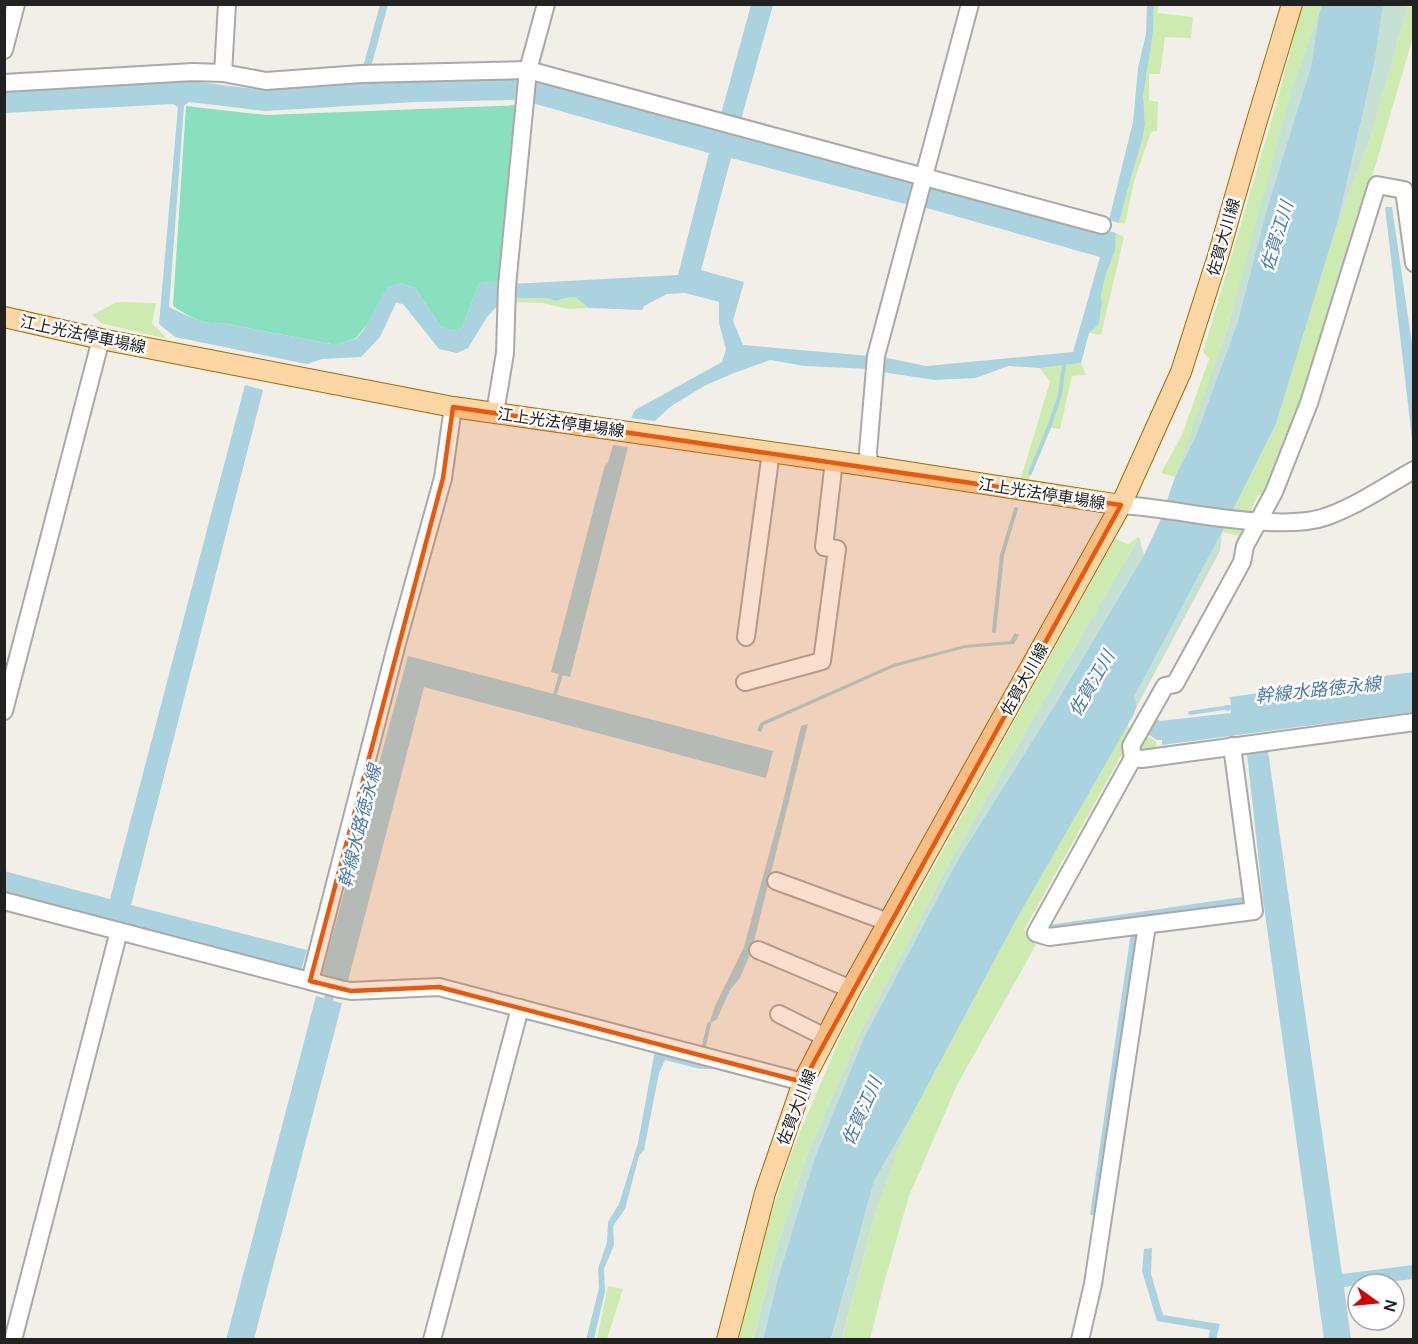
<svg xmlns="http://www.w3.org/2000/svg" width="1418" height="1344" font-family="Manrope,'Noto Sans JP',sans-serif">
  <rect width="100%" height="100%" fill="#f2efe9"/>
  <g fill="#cdebb0">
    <path d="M 1154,5 L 1158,5 L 1158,13 L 1193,17 L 1191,38 L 1165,37 L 1160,74 L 1149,74 L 1149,100 L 1158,102 L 1157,131 L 1151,132 L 1134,181 L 1125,224 L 1119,223 L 1132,174 L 1143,137 L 1145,124 L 1142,96 L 1153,32 Z"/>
    <path d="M 1302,5 L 1322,5 L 1195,438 L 1175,477 L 1161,473 L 1182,435 L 1209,359 L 1203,352 L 1277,102 Z"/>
    <path d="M 1408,5 L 1413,5 L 1413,37 L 1307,400 L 1268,495 L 1258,495 L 1239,536 L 1222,532 L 1276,424 L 1338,221 L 1370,139 Z"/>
    <path d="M 1116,233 L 1124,237 L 1101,335 L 1089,333 L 1099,324 L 1102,302 L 1101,295 L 1106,274 L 1115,251 Z"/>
    <path d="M 575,297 L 589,308 L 568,309 L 543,303 L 510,302 L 510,298 L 546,298 L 556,301 L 565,298 Z"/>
    <path d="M 117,302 L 156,303 L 152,323 L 167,339 L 101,323 L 92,315 Z"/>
    <path d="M 1081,363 L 1086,375 L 1072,376 L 1060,429 L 1051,428 L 1029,479 L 1021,478 L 1050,382 L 1040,368 Z"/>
    <path d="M 1139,537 L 954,854 L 859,1035 L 806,1158 L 778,1244 L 753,1339 L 739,1340 L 764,1235 L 794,1146 L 843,1031 L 1115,539 L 1128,544 Z"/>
    <path d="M 1127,726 L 1156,741 L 1157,752 L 1121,756 L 1024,930 L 1036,945 L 958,1083 L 909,1196 L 883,1287 L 870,1339 L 842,1340 L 874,1218 L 908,1122 L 1015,922 Z"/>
    <path d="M 608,1286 L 623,1289 L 607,1339 L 597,1339 Z"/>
  </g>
  <g fill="#c6e0d4">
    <path d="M 1383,5 L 1408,5 L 1370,139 L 1338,221 L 1375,60 Z"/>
    <path d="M 1319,14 L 1311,66 L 1268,205 L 1237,324 L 1195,438 L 1175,477 L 1227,330 L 1292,89 Z"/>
    <path d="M 1222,532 L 1220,551 L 1137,706 L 1134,697 Z"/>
    <path d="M 1139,537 L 1144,555 L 1053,708 L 959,858 L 813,1163 L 777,1281 L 763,1339 L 753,1340 L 778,1244 L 806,1158 L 859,1035 L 954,854 Z"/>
    <path d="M 908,1122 L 874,1218 L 842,1339 L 831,1340 L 874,1181 Z"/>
  </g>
  <path fill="#88e0be" d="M 520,105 L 503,284 L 479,283 L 462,328 L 453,331 L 441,327 L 415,288 L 400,283 L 356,338 L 336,345 L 222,323 C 203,325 188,316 173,306 L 186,106 L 266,115 Z"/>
  <g fill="#aad3df">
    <path d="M 380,5 L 388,5 L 371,67 L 363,67 Z"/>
    <path d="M 751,5 L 773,5 L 741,120 L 721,114 Z"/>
    <path d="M 1147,5 L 1154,5 L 1153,32 L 1143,96 L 1145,124 L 1143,137 L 1132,174 L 1119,223 L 1109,220 L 1133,122 L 1138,68 L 1146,34 Z"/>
    <path d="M 1322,5 L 1383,5 L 1375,60 L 1338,221 L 1276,424 L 1222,532 L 1134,697 L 1137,706 L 1133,716 L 1015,922 L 908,1122 L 874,1181 L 831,1339 L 763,1340 L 777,1281 L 813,1163 L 864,1038 L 959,858 L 1053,708 L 1144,555 L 1160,521 L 1175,477 L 1195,438 L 1237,324 L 1268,205 L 1311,66 L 1319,14 Z"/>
    <path d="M 518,78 L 515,100 L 415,102 L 265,111 L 189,102 L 184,106 L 169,307 C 185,315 203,325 222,323 L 336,345 L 357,338 L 364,329 L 387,287 L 400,283 L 415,288 L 441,327 L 453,331 L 462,328 L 479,283 L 486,281 L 511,284 L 678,275 L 709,153 L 532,103 L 535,86 L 538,80 L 915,182 L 909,205 L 731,158 L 701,270 L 744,282 L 733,321 L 743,345 L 870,356 L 869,369 L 805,366 L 770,360 L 734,373 L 704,386 L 670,407 L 655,421 L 631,418 L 635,410 L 722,362 L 726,349 L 719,323 L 719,302 L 685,293 L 667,294 L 644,306 L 642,310 L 589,308 L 575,297 L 565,298 L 556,301 L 546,298 L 510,298 L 503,300 L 487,317 L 468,348 L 457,353 L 439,349 L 403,304 L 396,303 L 380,337 L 361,357 L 322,359 L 307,364 L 175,337 L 159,324 L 178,107 L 173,104 L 5,113 L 5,91 L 191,81 L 261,90 L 365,80 Z"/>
    <path d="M 929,186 L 1116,233 L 1115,251 L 1106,274 L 1101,295 L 1102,302 L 1099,324 L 1089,333 L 1081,363 L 1040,368 L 1008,366 L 976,378 L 935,380 L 882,372 L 883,357 L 926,366 L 1073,352 L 1100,257 L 923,207 Z"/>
    <path d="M 1385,207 L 1392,207 L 1413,351 L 1413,447 Z"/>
    <path d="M 245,385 L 263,390 L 131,905 L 307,950 L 301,971 L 5,893 L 4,871 L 110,899 Z"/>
    <path d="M 613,445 L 628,447 L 570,677 L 551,672 L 605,465 L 608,463 Z"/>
    <path d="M 1015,633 L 1019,635 L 1014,644 L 965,648 L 894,667 L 764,725 L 761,732 L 757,731 L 760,723 L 893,664 L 965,645 L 1010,641 Z"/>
    <path d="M 408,656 L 773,751 L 766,778 L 424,687 L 348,981 L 339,979 L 337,984 L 329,981 L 330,976 L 322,974 Z"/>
    <path d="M 1413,672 L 1413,712 L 1162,745 L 1162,740 L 1157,740 L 1146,733 L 1155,718 L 1160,721 L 1231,713 L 1231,710 L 1226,711 L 1225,705 L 1231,705 L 1230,697 Z"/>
    <path d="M 808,724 L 752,949 L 740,978 L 730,990 L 717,1019 L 709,1024 L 715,1006 L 744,947 L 782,806 L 801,726 Z"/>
    <path d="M 1257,751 L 1268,751 L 1342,1274 L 1413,1265 L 1413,1279 L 1370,1284 L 1358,1284 L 1358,1285 L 1344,1287 L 1351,1339 L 1324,1339 L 1263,899 L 1247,754 Z"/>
    <path d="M 1242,897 L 1245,901 L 1244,906 L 1051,931 L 1049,925 Z"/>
    <path d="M 1131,932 L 1137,933 L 1096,1215 L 1090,1215 Z"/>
    <path d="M 326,993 L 334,995 L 333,1001 L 342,1003 L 254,1339 L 226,1340 L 316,996 L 324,998 Z"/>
    <path d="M 655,1050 L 701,1062 L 715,1069 L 700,1069 L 665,1060 L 659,1073 L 644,1150 L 639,1156 L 625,1209 L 613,1226 L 614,1245 L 604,1269 L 605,1292 L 594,1339 L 586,1340 L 599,1288 L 598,1269 L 607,1242 L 608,1222 L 619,1204 L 638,1143 Z"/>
    <path d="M 1152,1248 L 1151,1274 L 1163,1315 L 1220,1324 L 1216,1339 L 1208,1339 L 1210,1330 L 1157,1321 L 1142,1271 L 1144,1249 Z"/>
  </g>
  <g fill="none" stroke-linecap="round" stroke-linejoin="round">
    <g stroke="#aad3df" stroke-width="4">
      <path d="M 1030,473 L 1049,427 L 1060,395 L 1064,365"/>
      <path d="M 994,631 L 1002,555 L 1016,509"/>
      <path d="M 554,698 L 562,670"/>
      <path d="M 1190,713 L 1230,707"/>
      <path d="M 703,1050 L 709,1024"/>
    </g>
    <defs>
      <g id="minor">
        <path d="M 4,50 L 16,4"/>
        <path d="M 223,73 L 227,4"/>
        <path d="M 4,83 L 193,72 L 223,73 L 266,81 L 361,74 L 528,70 L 1102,225"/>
        <path d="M 495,413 L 505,353 L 507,286 L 528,70 L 546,4"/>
        <path d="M 869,466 L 868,452 L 876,356 L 970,4"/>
        <path d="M 1121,505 C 1171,508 1219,521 1268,522 C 1288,523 1309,523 1328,516 C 1358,505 1386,486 1414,470"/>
        <path d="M 746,637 L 771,452"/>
        <path d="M 745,682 L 822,661 L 837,549 L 824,547 L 834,461"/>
        <path d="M 4,711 L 101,339"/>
        <path d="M 1232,746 L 1254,911 L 1049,937 L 1036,933 L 1133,758 L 1131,746 L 1165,686 L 1175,684 L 1242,562 L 1245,546 L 1274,492 L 1309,403 L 1377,185 L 1404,190 L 1414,263"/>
        <path d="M 1133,758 L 1142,759 L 1414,722"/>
        <path d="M 776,881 L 888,922"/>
        <path d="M 4,901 L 340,989 L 351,991 L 439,987 L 803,1082"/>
        <path d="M 758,950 L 851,989"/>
        <path d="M 310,981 L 397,643 L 443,478 L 453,407"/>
        <path d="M 779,1014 L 825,1037"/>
        <path d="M 13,1340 L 119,931"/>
        <path d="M 432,1340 L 520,1008"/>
        <path d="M 1080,1340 L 1093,1284 L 1147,925"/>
      </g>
      <g id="major">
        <path d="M 4,317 L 101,339 L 453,407 L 869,466 L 1121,505"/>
        <path d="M 727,1340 L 765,1193 L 803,1082 L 851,989 L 1121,505 L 1181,372 L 1218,256 L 1253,134 L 1292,4"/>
      </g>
    </defs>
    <use href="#minor" stroke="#a9a9a9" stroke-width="20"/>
    <use href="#major" stroke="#a06b00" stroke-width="22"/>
    <use href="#minor" stroke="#fff" stroke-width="16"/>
    <use href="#major" stroke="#fcd6a4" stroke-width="20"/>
  </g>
  <path fill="#e8590c" fill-opacity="0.2" stroke="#e8590c" stroke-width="4.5" stroke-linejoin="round" d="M 453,407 L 1121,505 L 803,1082 L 439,987 L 351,991 L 310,981 L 443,478 Z"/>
  <g text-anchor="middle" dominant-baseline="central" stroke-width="5" stroke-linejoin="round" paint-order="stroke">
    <g font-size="16" fill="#222" stroke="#fff">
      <text transform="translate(1223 237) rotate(-74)">佐賀大川線</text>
      <text transform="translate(83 334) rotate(12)">江上光法停車場線</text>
      <text transform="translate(561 422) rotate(8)">江上光法停車場線</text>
      <text transform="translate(1042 493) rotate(9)">江上光法停車場線</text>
      <text transform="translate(1024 679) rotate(-61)">佐賀大川線</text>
      <text transform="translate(796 1107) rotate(-69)">佐賀大川線</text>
    </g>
    <g font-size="18" font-style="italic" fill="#4a7aab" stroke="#fff">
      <text transform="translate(1276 236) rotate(-73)">佐賀江川</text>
      <text transform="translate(1091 683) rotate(-60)">佐賀江川</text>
      <text transform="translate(1318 689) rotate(-6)">幹線水路徳永線</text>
      <text transform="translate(359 826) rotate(-76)">幹線水路徳永線</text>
      <text transform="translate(861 1111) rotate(-66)">佐賀江川</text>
    </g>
  </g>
  <rect width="1418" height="1344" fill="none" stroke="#222222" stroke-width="12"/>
  <g transform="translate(1376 1302) rotate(105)"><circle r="28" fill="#ffffff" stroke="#a7a7a7" stroke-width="1.5"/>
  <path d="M0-4.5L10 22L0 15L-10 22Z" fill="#d40000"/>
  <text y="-9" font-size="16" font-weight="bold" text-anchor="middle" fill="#222222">N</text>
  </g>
</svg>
